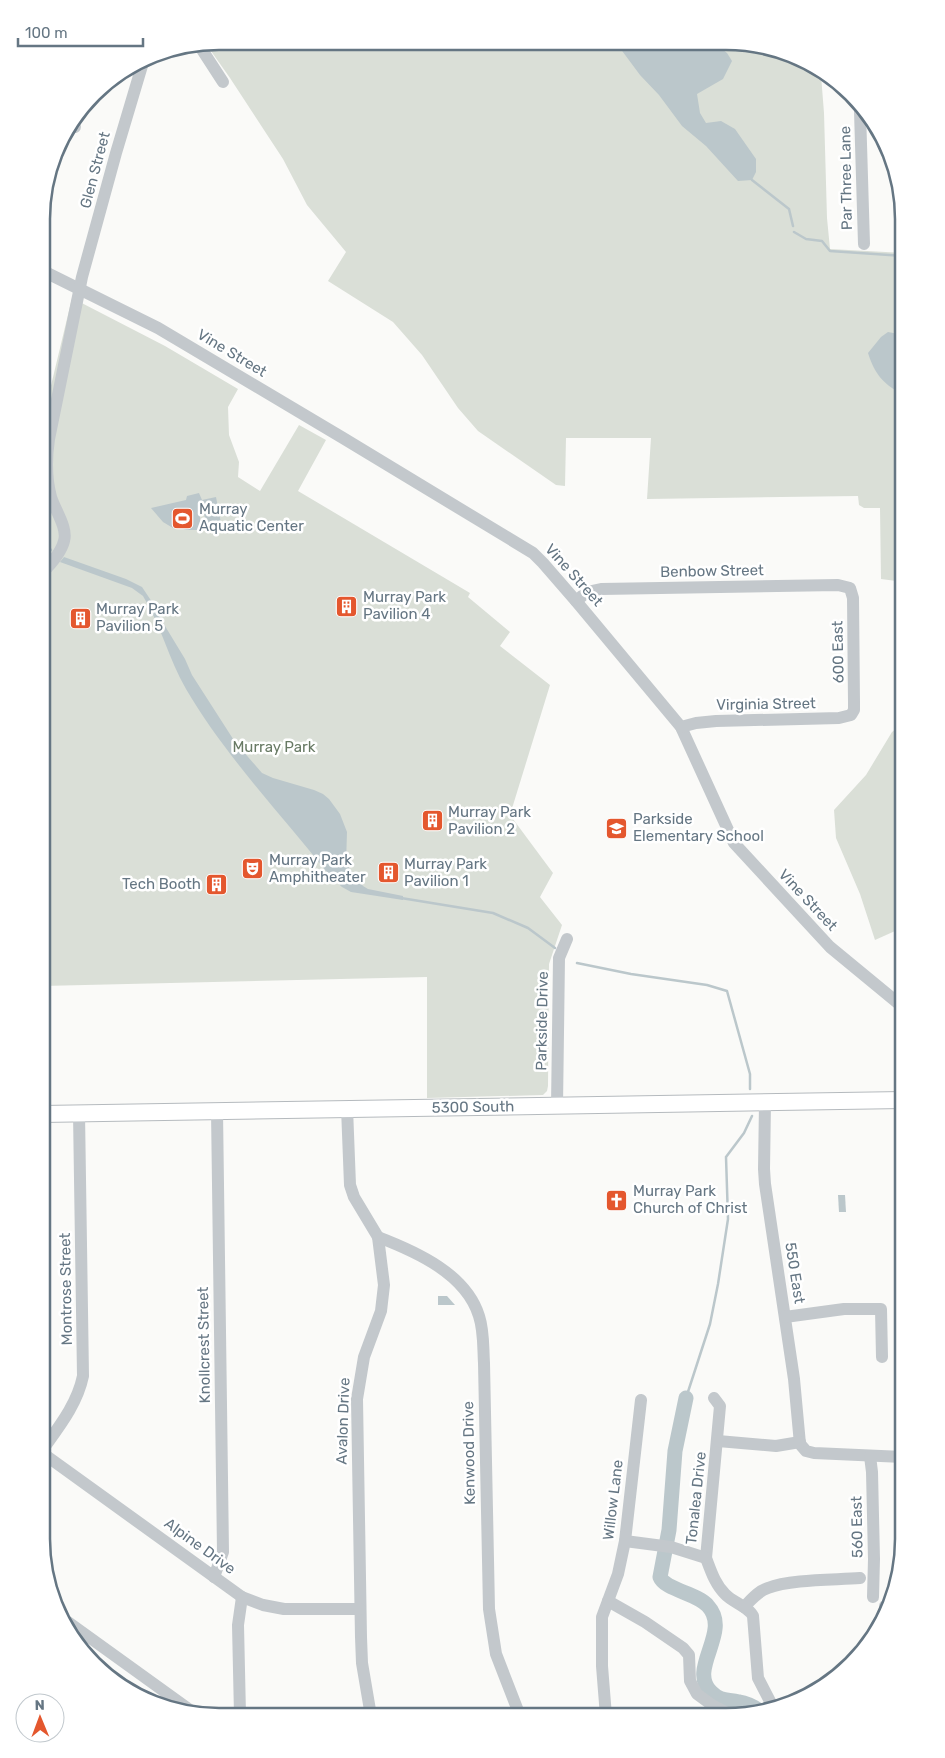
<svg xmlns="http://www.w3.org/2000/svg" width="945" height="1758" font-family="Rubik,sans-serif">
  <rect width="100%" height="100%" fill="#fafaf8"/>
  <g fill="#dadfd7">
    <path d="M 219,41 L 760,45 L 821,75 L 824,113 L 827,218 L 830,249 L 904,253 L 904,582 L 881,579 L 880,508 L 864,508 L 859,505 L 858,496 L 647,499 L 651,438 L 566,438 L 565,486 L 556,485 L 478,431 L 458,408 L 422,355 L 393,322 L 328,281 L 346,252 L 307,205 L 283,159 L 230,78 L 206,44 Z"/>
    <path d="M 72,298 L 165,346 L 238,389 L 228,407 L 229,435 L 239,462 L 238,477 L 260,491 L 299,425 L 326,440 L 298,491 L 470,593 L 468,597 L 510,632 L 500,646 L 550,685 L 510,815 L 553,873 L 540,897 L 562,925 L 549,964 L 548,1086 L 547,1091 L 543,1095 L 427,1098 L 427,977 L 42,986 L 43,394 L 48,398 Z"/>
    <path d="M 904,723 L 904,927 L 875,940 L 860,894 L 836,838 L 834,810 L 866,775 L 892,732 Z"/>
  </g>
  <g fill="#bbc7cb">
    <path d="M 617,44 L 715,44 L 727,53 L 732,61 L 723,79 L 697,94 L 700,113 L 706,123 L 721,121 L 735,129 L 756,159 L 756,172 L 752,180 L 738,181 L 706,146 L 682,126 L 659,95 L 640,75 Z"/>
    <path d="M 888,332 L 904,335 L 904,395 C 884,385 875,375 868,353 L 881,337 Z"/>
    <path d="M 199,493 L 202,500 L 216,497 L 221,523 L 207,527 L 203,509 L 200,510 L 200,530 L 187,530 L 175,527 L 173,528 L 163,522 L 151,508 L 186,500 L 187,496 Z"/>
    <path d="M 64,557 L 126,579 L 142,587 L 150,599 L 165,626 L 185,659 L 192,675 L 235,742 L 262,773 L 273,778 L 314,790 L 323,794 L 329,799 L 340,814 L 347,832 L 346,864 L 363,886 L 368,889 L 403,896 L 403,900 L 351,892 L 342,887 L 330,876 C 281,814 226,757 186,689 C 169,660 161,625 143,596 L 132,588 L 60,562 Z"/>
    <path d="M 838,1195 L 845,1195 L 846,1212 L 839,1212 Z"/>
    <path d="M 438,1296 L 447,1296 L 455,1305 L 438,1305 Z"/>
  </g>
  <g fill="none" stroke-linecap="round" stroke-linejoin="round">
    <g stroke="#bbc7cb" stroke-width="2.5">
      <path d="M 752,180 L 789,209 L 793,226"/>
      <path d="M 794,232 L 806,239 L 822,241 L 830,251 L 904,256"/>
      <path d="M 42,541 L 51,550"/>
      <path d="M 401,898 L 493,913 L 528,928 L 555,948"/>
      <path d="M 577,963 L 631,974 L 707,985 L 727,991 L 750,1074 L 750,1089"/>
      <path d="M 686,1398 L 710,1324 L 718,1284 L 728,1219 L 726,1157 L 744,1133 L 752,1116"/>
    </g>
    <path stroke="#bbc7cb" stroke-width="15" d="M 686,1398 L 675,1451 L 669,1530 L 660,1577 C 665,1590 697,1593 708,1606 C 732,1632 687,1669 711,1692 C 721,1702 727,1699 739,1702 C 746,1703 754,1707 760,1711"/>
    <defs>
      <path id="major" d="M 42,1114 L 903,1100"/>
    </defs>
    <use href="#major" stroke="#b5babe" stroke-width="18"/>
    <g stroke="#c3c8cc" stroke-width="12">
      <path d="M 199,45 L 223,82"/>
      <path d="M 860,111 L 864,244"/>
      <path d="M 71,125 L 75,127"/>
      <path d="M 43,271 L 158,328 L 343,438 L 533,553 L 543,563 L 576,601 L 681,727 L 734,843 L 830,947 L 904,1008"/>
      <path d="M 42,573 C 50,565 61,553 64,541 C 68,528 55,510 51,497 C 46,478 46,459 49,439 L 82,277 L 116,153 L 144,59"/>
      <path d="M 576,601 L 587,592 L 601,589 L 838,585 L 850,588 L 853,598 L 854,703 L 854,710 L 851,715 L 839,718 L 716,721 L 696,723 L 681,727"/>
      <path d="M 765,1103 L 764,1169 L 765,1184 L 794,1379 L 800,1444 L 806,1451 L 814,1453 L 903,1457"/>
      <path d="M 557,1106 L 559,958 L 567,939"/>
      <path d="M 347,1108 L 350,1185 L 354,1197 L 378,1237 L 384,1285 L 381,1311 L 364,1357 L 357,1399 L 361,1637 L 362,1663 L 371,1716"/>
      <path d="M 378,1237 C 417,1252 466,1274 479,1316 C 484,1331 483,1347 484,1363 L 489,1609 L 496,1654 L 520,1716"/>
      <path d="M 785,1317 L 844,1309 L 881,1309 L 882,1357"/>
      <path d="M 714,1398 L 720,1406 L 706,1558 C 711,1571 715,1584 725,1594 C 732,1602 749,1607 753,1616 L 758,1678 L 774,1709"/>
      <path d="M 718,1441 L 776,1446 L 800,1442"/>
      <path d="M 41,1452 L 242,1597 L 263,1605 L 284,1609 L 360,1609"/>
      <path d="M 41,1452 C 58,1428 77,1405 83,1376 L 79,1113"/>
      <path d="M 870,1456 L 872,1472 L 874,1559 L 873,1597"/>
      <path d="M 625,1541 L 671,1547 L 706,1558"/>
      <path d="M 214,1577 L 223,1552 L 217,1111"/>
      <path d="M 608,1601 L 645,1622 L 683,1648 L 689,1655 L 690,1681 L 697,1694 L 712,1705 L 733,1716"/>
      <path d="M 885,1606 L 891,1606"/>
      <path d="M 744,1607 C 751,1600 758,1591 768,1588 C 790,1579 835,1580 860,1578"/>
      <path d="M 68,1622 L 197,1715"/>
      <path d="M 240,1715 L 238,1625 L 242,1597"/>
      <path d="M 606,1716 L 602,1666 L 602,1617 L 618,1574 L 625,1541 L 641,1400"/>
    </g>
    <use href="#major" stroke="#fff" stroke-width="16"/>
  </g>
  <defs>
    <symbol id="stadium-square" viewBox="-11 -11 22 22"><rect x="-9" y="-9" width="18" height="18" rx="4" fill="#e4572e" stroke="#fff"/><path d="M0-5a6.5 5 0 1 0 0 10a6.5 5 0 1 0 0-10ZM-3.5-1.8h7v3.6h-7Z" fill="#fff"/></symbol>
    <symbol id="building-square" viewBox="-11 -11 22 22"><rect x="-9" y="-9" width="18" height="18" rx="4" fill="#e4572e" stroke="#fff"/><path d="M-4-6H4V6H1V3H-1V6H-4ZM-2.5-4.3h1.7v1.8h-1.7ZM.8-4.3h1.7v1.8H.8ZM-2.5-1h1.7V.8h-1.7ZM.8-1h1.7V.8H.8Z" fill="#fff"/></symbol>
    <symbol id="school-square" viewBox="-11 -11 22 22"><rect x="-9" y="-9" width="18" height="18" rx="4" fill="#e4572e" stroke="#fff"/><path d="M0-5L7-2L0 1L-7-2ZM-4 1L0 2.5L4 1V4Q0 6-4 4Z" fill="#fff"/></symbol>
    <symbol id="theatre-square" viewBox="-11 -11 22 22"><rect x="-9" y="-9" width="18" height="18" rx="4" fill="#e4572e" stroke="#fff"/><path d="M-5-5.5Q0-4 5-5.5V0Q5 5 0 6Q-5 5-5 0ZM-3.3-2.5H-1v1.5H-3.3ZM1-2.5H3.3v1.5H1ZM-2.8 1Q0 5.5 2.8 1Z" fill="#fff"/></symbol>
    <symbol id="church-square" viewBox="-11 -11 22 22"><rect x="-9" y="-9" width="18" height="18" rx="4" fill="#e4572e" stroke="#fff"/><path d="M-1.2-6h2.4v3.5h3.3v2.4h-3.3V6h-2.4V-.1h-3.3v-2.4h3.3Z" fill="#fff"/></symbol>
  </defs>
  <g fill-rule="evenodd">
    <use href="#stadium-square" x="170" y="506" width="25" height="25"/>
    <use href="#building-square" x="334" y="594" width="25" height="25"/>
    <use href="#building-square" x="68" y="606" width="25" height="25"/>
    <use href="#building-square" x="420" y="808" width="25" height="25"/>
    <use href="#school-square" x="604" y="816" width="25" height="25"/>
    <use href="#theatre-square" x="240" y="856" width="25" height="25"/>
    <use href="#building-square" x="376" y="860" width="25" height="25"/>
    <use href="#building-square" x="204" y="872" width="25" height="25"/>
    <use href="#church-square" x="604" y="1188" width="25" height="25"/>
  </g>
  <g text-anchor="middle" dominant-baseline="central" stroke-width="5" stroke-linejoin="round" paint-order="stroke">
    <g font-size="15" fill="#657683" stroke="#fff">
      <text transform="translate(95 170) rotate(-75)">Glen Street</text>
      <text transform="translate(846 178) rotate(-91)">Par Three Lane</text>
      <text transform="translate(232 353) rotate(31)">Vine Street</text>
      <text transform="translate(712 571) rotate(-1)">Benbow Street</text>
      <text transform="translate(574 575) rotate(48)">Vine Street</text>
      <text transform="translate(838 652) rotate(-91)">600 East</text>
      <text transform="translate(766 704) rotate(-1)">Virginia Street</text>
      <text transform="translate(808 900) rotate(47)">Vine Street</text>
      <text transform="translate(542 1021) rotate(-89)">Parkside Drive</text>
      <text transform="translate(473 1107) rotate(-1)">5300 South</text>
      <text transform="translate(795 1273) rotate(81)">550 East</text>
      <text transform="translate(66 1289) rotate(-91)">Montrose Street</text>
      <text transform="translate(204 1345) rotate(-91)">Knollcrest Street</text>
      <text transform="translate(343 1421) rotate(-88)">Avalon Drive</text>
      <text transform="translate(469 1453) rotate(-91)">Kenwood Drive</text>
      <text transform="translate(696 1498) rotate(-84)">Tonalea Drive</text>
      <text transform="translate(613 1500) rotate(-83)">Willow Lane</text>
      <text transform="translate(857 1527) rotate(-91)">560 East</text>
      <text transform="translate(200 1546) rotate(36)">Alpine Drive</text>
    </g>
    <g font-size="15" fill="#657683" stroke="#fff" text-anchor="start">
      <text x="199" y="509">Murray<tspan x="199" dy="17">Aquatic Center</tspan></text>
      <text x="363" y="597">Murray Park<tspan x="363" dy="17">Pavilion 4</tspan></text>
      <text x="96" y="609">Murray Park<tspan x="96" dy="17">Pavilion 5</tspan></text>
      <text x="448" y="812">Murray Park<tspan x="448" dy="17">Pavilion 2</tspan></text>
      <text x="633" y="819">Parkside<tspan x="633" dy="17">Elementary School</tspan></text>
      <text x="269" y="860">Murray Park<tspan x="269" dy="17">Amphitheater</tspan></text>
      <text x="404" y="864">Murray Park<tspan x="404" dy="17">Pavilion 1</tspan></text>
      <text x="201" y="884" text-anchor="end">Tech Booth</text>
      <text x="633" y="1191">Murray Park<tspan x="633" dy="17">Church of Christ</tspan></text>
    </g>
    <g font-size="15" fill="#687a64" stroke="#fff">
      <text x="274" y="747">Murray Park</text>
    </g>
  </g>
  <path d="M0 0H945V1758H0ZM219 50H726A169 169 0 0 1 895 219V1539A169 169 0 0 1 726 1708H219A169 169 0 0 1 50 1539V219A169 169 0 0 1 219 50Z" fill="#fff" fill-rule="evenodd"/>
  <path fill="none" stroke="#657683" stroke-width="2.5" d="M219 50H726A169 169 0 0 1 895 219V1539A169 169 0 0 1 726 1708H219A169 169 0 0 1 50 1539V219A169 169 0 0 1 219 50Z"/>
  <g transform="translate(40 1718) rotate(359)"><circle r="24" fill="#ffffff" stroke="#c1c8cd"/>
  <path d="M0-4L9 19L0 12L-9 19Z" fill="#e4572e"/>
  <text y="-8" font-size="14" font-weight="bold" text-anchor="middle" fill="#657683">N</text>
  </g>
  <path d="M18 38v8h125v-8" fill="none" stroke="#657683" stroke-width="2.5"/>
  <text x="25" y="38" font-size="15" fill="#657683" stroke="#ffffff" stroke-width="4" paint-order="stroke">100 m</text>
</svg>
